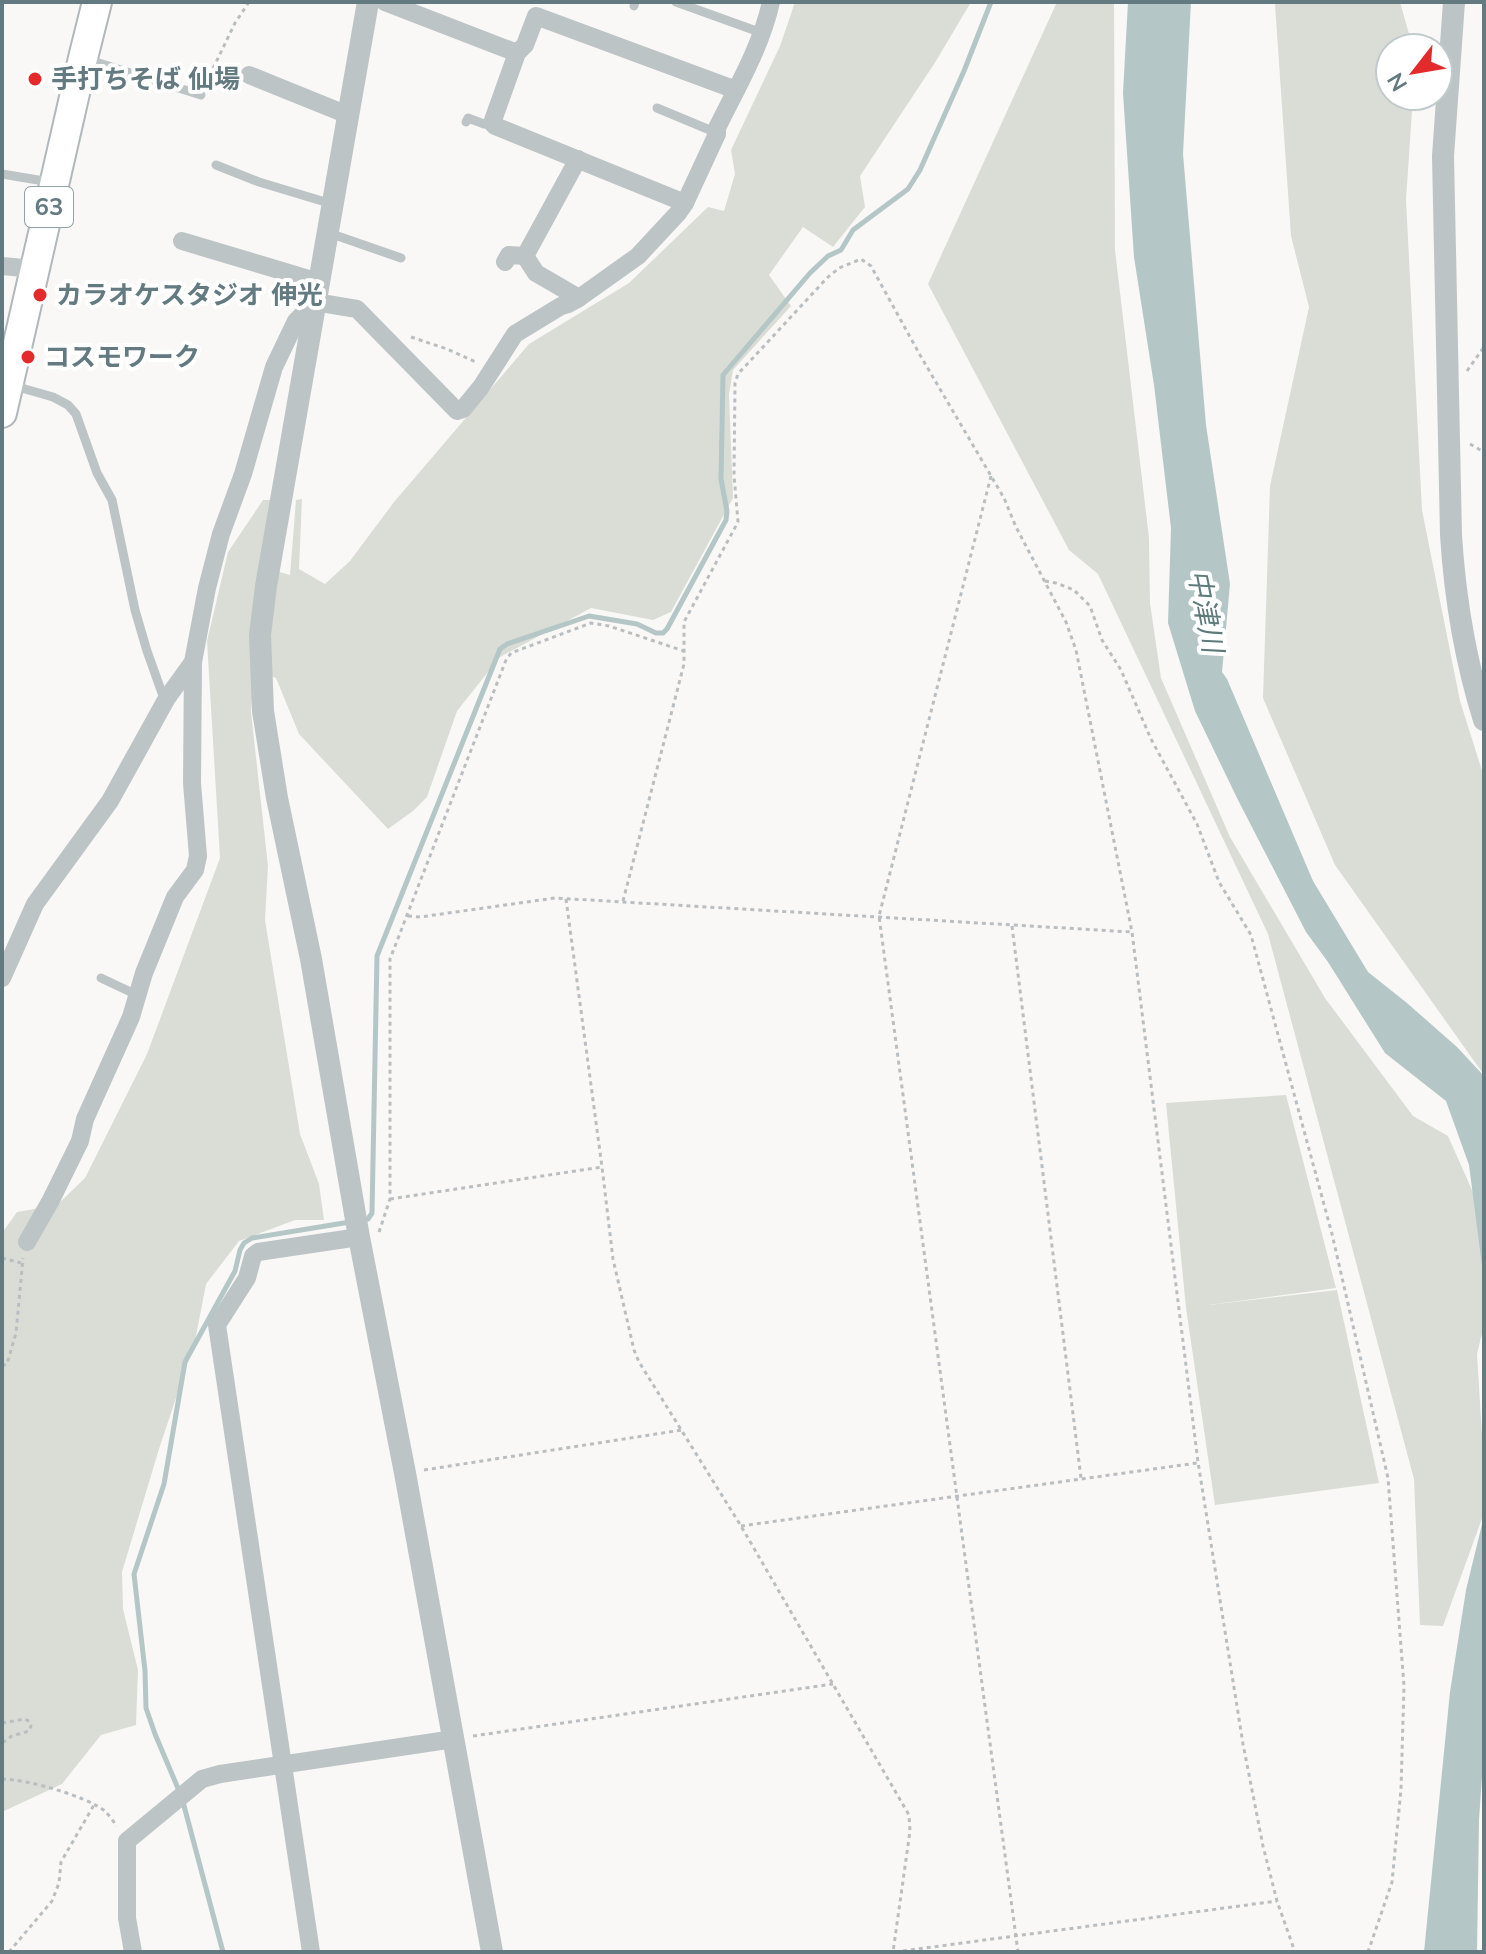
<svg xmlns="http://www.w3.org/2000/svg" width="1486" height="1954" font-family="'Nunito Sans','Noto Sans JP',sans-serif">
  <rect width="100%" height="100%" fill="#f9f8f6"/>
  <g fill="#daddd5">
    <path d="M 795,2 L 971,2 L 936,61 L 860,176 L 865,207 L 833,247 L 803,227 L 769,275 L 791,306 L 733,370 L 729,394 L 733,498 L 671,612 L 653,620 L 591,608 L 500,657 L 457,711 L 427,797 L 413,811 L 388,829 L 299,734 L 276,678 L 254,670 L 251,712 L 268,866 L 265,920 L 300,1134 L 319,1184 L 324,1220 L 295,1220 L 239,1241 L 206,1284 L 195,1341 L 159,1449 L 122,1572 L 123,1609 L 138,1670 L 136,1725 L 101,1735 L 62,1784 L 2,1812 L 2,1592 L 4,1590 L 2,1576 L 2,1233 L 17,1212 L 57,1205 L 85,1178 L 147,1054 L 220,858 L 207,641 L 228,552 L 263,500 L 272,500 L 266,568 L 290,575 L 296,500 L 302,499 L 299,569 L 325,584 L 350,561 L 394,502 L 529,344 L 629,283 L 708,207 L 724,211 L 735,174 L 731,150 L 780,46 Z"/>
    <path d="M 1057,2 L 1114,2 L 1115,250 L 1149,538 L 1150,603 L 1161,678 L 1230,837 L 1325,998 L 1413,1116 L 1448,1136 L 1484,1217 L 1484,1325 L 1477,1354 L 1484,1467 L 1484,1513 L 1443,1626 L 1420,1625 L 1414,1479 L 1268,934 L 1098,574 L 1069,550 L 928,284 Z"/>
    <path d="M 1277,2 L 1400,2 L 1413,48 L 1390,48 L 1390,96 L 1413,96 L 1406,200 L 1422,510 L 1460,701 L 1484,777 L 1484,1075 L 1335,865 L 1263,698 L 1270,486 L 1309,307 L 1291,236 L 1275,5 Z"/>
    <path d="M 1286,1095 L 1336,1288 L 1209,1305 L 1337,1290 L 1379,1483 L 1215,1505 L 1186,1308 L 1166,1103 Z"/>
  </g>
  <g fill="#b4c6c6">
    <path d="M 1128,2 L 1191,2 L 1183,154 L 1206,425 L 1230,584 L 1222,672 L 1227,679 L 1313,881 L 1368,972 L 1407,1003 L 1457,1047 L 1484,1076 L 1484,1281 L 1469,1165 L 1446,1101 L 1385,1053 L 1328,962 L 1306,932 L 1238,800 L 1195,711 L 1168,623 L 1171,528 L 1154,385 L 1134,257 L 1123,93 Z"/>
    <path d="M 1484,1516 L 1484,1748 L 1479,1820 L 1477,1952 L 1424,1952 L 1450,1692 L 1466,1590 Z"/>
  </g>
  <g fill="none" stroke-linecap="round" stroke-linejoin="round">
    <g stroke="#b4c6c6" stroke-width="5">
      <path d="M 363,1220 L 368,1219 L 372,1213 L 377,956 L 500,649 L 507,644 L 589,616 L 637,624 L 656,633 L 663,633 L 667,629 L 726,520 L 727,511 L 721,479 L 723,375 L 810,273 L 828,256 L 841,250 L 853,230 L 908,189 L 920,170 L 964,71 L 991,2"/>
      <path d="M 180,1793 L 155,1734 L 146,1708 L 145,1671 L 134,1574 L 164,1484 L 185,1362 L 235,1271 L 240,1250 L 244,1243 L 252,1238 L 350,1222"/>
      <path d="M 183,1802 L 223,1952"/>
    </g>
    <defs>
      <path id="primary" d="M 2,413 L 83,58 L 97,2"/>
    </defs>
    <use href="#primary" stroke="#b1b8bb" stroke-width="32"/>
    <g stroke="#babec0" stroke-width="3" stroke-dasharray="4 4" stroke-linecap="butt">
      <path d="M 206,83 L 235,23 L 249,2"/>
      <path d="M 411,337 L 447,349 L 478,363"/>
      <path d="M 1467,371 L 1484,347"/>
      <path d="M 1470,444 L 1484,452"/>
      <path d="M 991,476 L 879,916 L 1018,1952"/>
      <path d="M 1045,581 L 1056,583 L 1074,590 L 1090,606 L 1102,640 L 1121,670 L 1151,739 L 1197,824 L 1219,882 L 1251,935 L 1332,1234 L 1388,1478 L 1404,1686 L 1401,1789 L 1392,1882 L 1368,1952"/>
      <path d="M 566,899 L 602,1167 L 613,1259 L 634,1350 L 639,1362 L 741,1526 L 909,1815 L 910,1831 L 893,1952"/>
      <path d="M 623,901 L 684,664 L 684,622 L 738,522 L 734,475 L 735,383 L 738,374 L 827,278 L 839,268 L 861,259 L 871,266 L 920,355 L 1004,498 L 1016,527 L 1066,622 L 1076,650 L 1132,932 L 1198,1462 L 1243,1744 L 1263,1846 L 1277,1901 L 1295,1952"/>
      <path d="M 408,916 L 420,917 L 555,898 L 1132,932"/>
      <path d="M 1012,926 L 1081,1478"/>
      <path d="M 390,1199 L 602,1167"/>
      <path d="M 379,1232 L 390,1199 L 390,959 L 506,660 L 511,653 L 591,623 L 609,626 L 684,651"/>
      <path d="M 2,1258 L 21,1263"/>
      <path d="M 2,1366 L 7,1364 L 16,1333 L 23,1258"/>
      <path d="M 424,1470 L 682,1430"/>
      <path d="M 741,1526 L 1197,1463"/>
      <path d="M 2,1723 L 25,1719 L 30,1722 L 31,1726 L 29,1731 L 12,1736 L 2,1743"/>
      <path d="M 473,1736 L 833,1684"/>
      <path d="M 2,1779 C 26,1779 86,1796 105,1811 C 109,1815 113,1821 117,1826"/>
      <path d="M 9,1952 L 52,1901 L 59,1883 L 61,1862 L 94,1805"/>
      <path d="M 895,1952 L 1277,1901"/>
    </g>
    <g stroke="#bdc4c6" stroke-width="9">
      <path d="M 676,2 L 762,33"/>
      <path d="M 634,6 L 635,2"/>
      <path d="M 86,59 L 201,95"/>
      <path d="M 657,108 L 717,133"/>
      <path d="M 466,122 L 468,118 L 484,124 L 492,123"/>
      <path d="M 216,165 L 259,182 L 332,204"/>
      <path d="M 2,174 L 50,182"/>
      <path d="M 329,233 L 401,258"/>
      <path d="M 11,385 L 53,397 L 68,405 L 76,414 L 97,473 L 112,500 L 135,610 L 147,651 L 162,693 L 167,698"/>
      <path d="M 101,978 L 137,995"/>
    </g>
    <g stroke="#bdc4c6" stroke-width="18">
      <path d="M 385,2 L 517,53"/>
      <path d="M 249,75 L 348,115"/>
      <path d="M 685,203 L 495,126 L 492,123 L 517,53 L 525,45 L 536,16 L 736,90"/>
      <path d="M 182,241 L 319,282"/>
      <path d="M 525,256 L 578,159"/>
      <path d="M 505,262 L 509,255 L 525,256 L 536,273 L 579,298"/>
      <path d="M 2,266 L 35,269"/>
      <path d="M 2,978 L 35,904 L 110,801 L 167,698 L 193,662 L 207,588 L 221,534 L 243,474 L 274,367 L 296,321 L 315,302 L 357,309 L 457,411 L 463,409 L 481,387 L 515,334 L 561,306 L 568,304 L 579,298 L 638,256 L 678,213 L 685,203 L 717,134 L 717,128 C 737,87 761,47 771,2"/>
      <path d="M 27,1242 L 51,1200 L 80,1141 L 85,1119 L 131,1017 L 144,973 L 175,897 L 195,870 L 198,856 L 192,783 L 193,662"/>
      <path d="M 133,1952 L 127,1918 L 127,1841 L 202,1779 L 220,1774 L 454,1739"/>
      <path d="M 311,1952 L 217,1325 L 247,1278 L 253,1256 L 258,1252 L 359,1237"/>
    </g>
    <g stroke="#bdc4c6" stroke-width="22">
      <path d="M 368,2 L 266,586 L 260,635 L 263,711 L 277,798 L 311,959 L 359,1237 L 405,1473 L 492,1952"/>
      <path d="M 1454,2 L 1443,156 L 1451,535 C 1455,599 1465,659 1484,720"/>
    </g>
    <use href="#primary" stroke="#fff" stroke-width="28"/>
  </g>
  <g fill="#e32b2c" stroke="#fff" stroke-width="3">
    <circle cx="35" cy="79" r="8"/>
    <circle cx="40" cy="295" r="8"/>
    <circle cx="28" cy="357" r="8"/>
  </g>
  <g text-anchor="middle" dominant-baseline="central" stroke-width="8" stroke-linejoin="round" paint-order="stroke">
    <rect fill="#fff" stroke="#92a2a7" stroke-width="2" x="25" y="187" width="48" height="40" rx="6"/>
    <g font-size="24" font-weight="bold" fill="#647a81">
      <text x="49" y="207">63</text>
    </g>
    <g font-size="26" font-weight="bold" fill="#647a81" stroke="#fff" text-anchor="start">
      <text x="51" y="79">手打ちそば 仙場</text>
      <text x="56" y="295">カラオケスタジオ 伸光</text>
      <text x="44" y="357">コスモワーク</text>
    </g>
    <g font-size="28" font-style="italic" fill="#5e7a7b" stroke="#fff">
      <text transform="translate(1205 611) rotate(79)">中津川</text>
    </g>
  </g>
  <rect width="1486" height="1954" fill="none" stroke="#647a81" stroke-width="8"/>
  <g transform="translate(1414 72) rotate(239)"><circle r="38" fill="#ffffff" stroke="#c1cacd" stroke-width="2"/>
  <path d="M0-6L14 30L0 20L-14 30Z" fill="#e32b2c"/>
  <text y="-12" font-size="22" font-weight="bold" text-anchor="middle" fill="#647a81">N</text>
  </g>
</svg>
